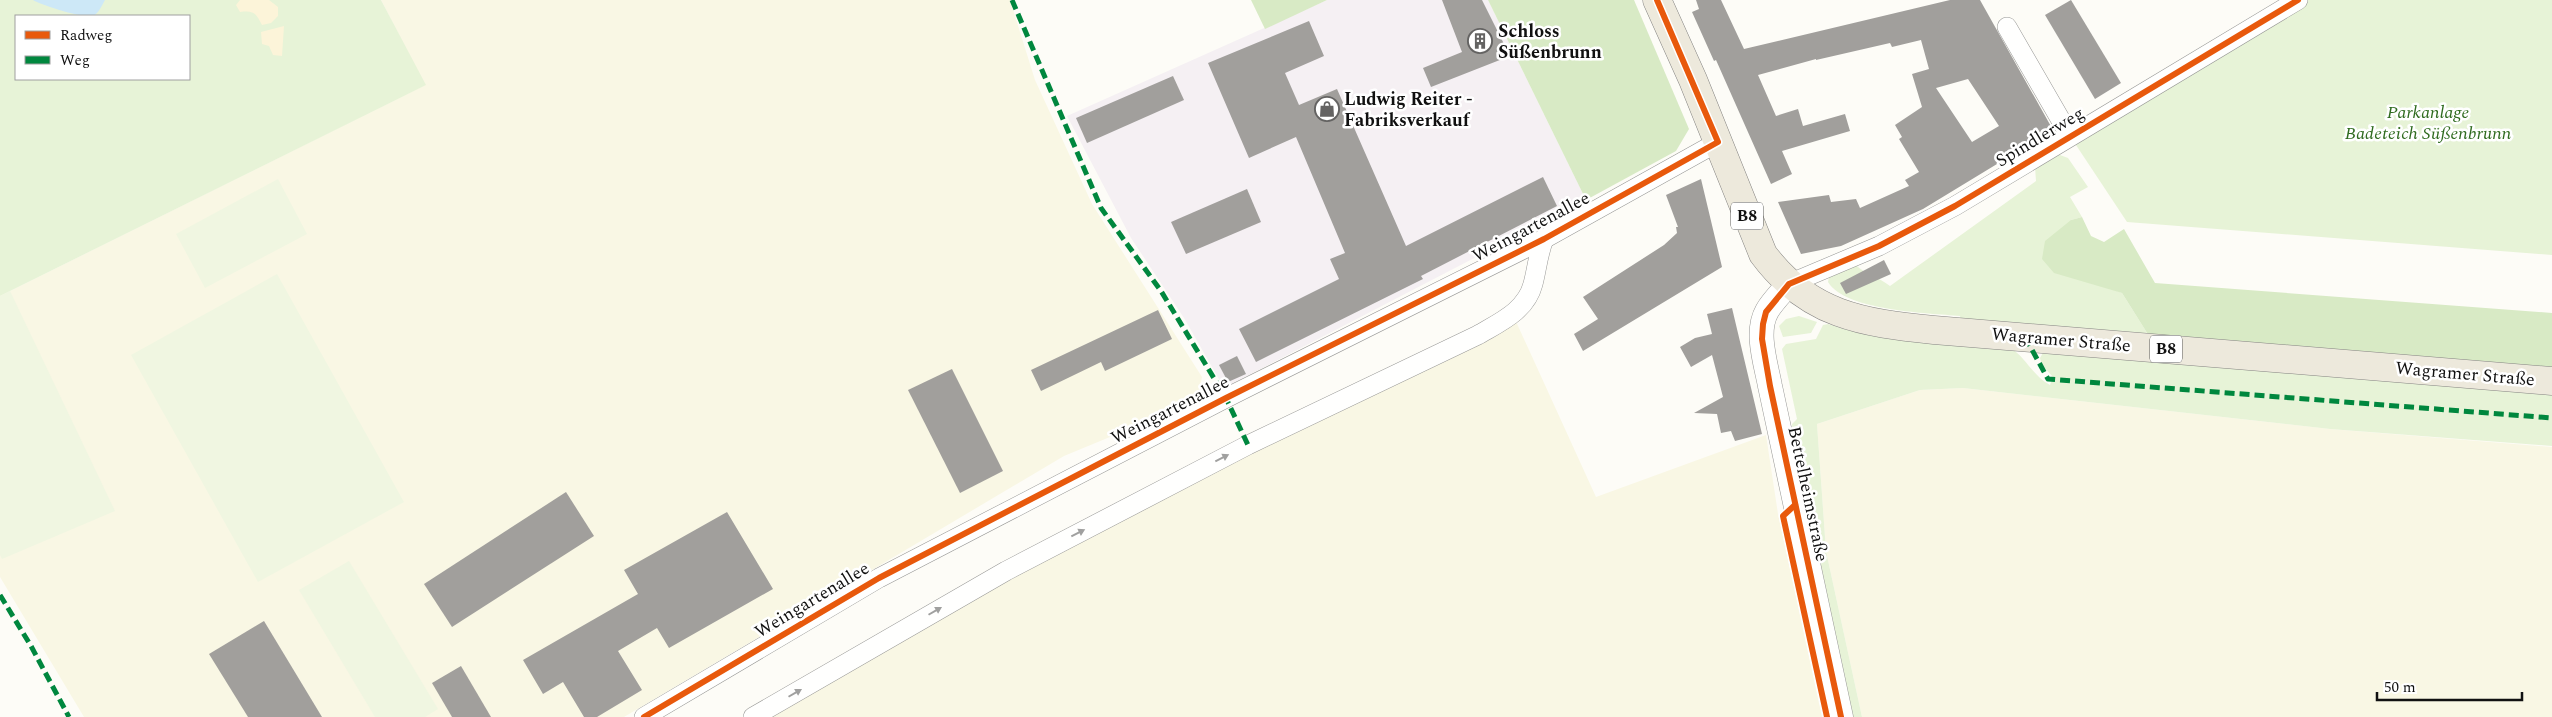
<svg xmlns="http://www.w3.org/2000/svg" width="2552" height="717" font-family="Spectral,serif">
  <rect width="100%" height="100%" fill="#fdfcf7"/>
  <path fill="#f5f0f3" d="M 1327,0 L 1488,0 L 1586,200 L 1224,388 L 1184,318 L 1131,238 L 1067,116 Z"/>
  <g fill="#f9f7e4">
    <path d="M 381,0 L 1010,0 L 1035,80 L 1092,204 L 1202,377 L 1197,401 L 1064,456 L 624,717 L 84,717 L 0,577 L 0,296 L 425,85 Z"/>
    <path d="M 1513,315 L 1596,497 L 1766,435 L 1778,514 L 1822,717 L 753,717 L 1006,571 Z"/>
    <path d="M 1963,388 L 2330,429 L 2552,447 L 2552,717 L 1862,717 L 1826,551 L 1817,424 L 1920,390 Z"/>
  </g>
  <g fill="#e7f3d7" fill-rule="evenodd">
    <path d="M 0,0 L 381,0 L 426,85 L 0,296 ZM 16,16 L 189,16 L 189,79 L 16,79 Z"/>
    <path d="M 2298,0 L 2552,0 L 2552,255 L 2127,222 L 2070,136 Z"/>
    <path d="M 2060,155 L 2068,158 L 2088,187 L 2070,197 L 2082,217 L 2071,220 L 2107,287 L 2122,293 L 2149,336 L 1961,320 L 1960,316 C 1928,313 1846,311 1828,282 L 1829,277 L 1855,264 C 1865,275 1879,277 1890,286 L 2036,181 L 2035,167 L 2050,156 Z"/>
    <path d="M 1799,316 L 1817,322 L 1811,333 L 1783,337 L 1779,326 L 1786,319 Z"/>
    <path d="M 1828,324 C 1886,344 1950,344 2011,348 C 2027,359 2033,376 2050,385 L 2053,377 L 2042,365 L 2040,358 L 2044,351 L 2552,393 L 2552,446 L 2330,429 L 1963,388 L 1920,390 L 1817,424 L 1826,551 L 1862,717 L 1851,717 L 1794,447 L 1792,424 L 1797,419 L 1782,349 L 1786,344 L 1816,339 L 1823,325 Z"/>
  </g>
  <g fill="#d8eac5">
    <path d="M 1251,0 L 1327,0 L 1265,29 Z"/>
    <path d="M 1488,0 L 1634,0 L 1689,129 L 1676,151 L 1586,200 Z"/>
    <path d="M 2082,217 L 2091,236 L 2104,242 L 2124,229 L 2155,283 L 2552,313 L 2552,368 L 2149,336 L 2122,293 L 2054,273 L 2042,259 L 2045,241 L 2071,220 Z"/>
  </g>
  <g fill="#fcf4d9">
    <path d="M 240,0 L 269,0 L 278,7 L 278,16 L 271,23 L 262,25 C 256,14 255,10 240,12 L 236,5 Z"/>
    <path d="M 284,26 L 282,56 L 273,55 L 269,46 L 262,44 L 261,32 Z"/>
  </g>
  <g fill="#f0f6e1">
    <path d="M 278,179 L 307,234 L 205,288 L 176,234 Z"/>
    <path d="M 277,274 L 404,502 L 258,582 L 131,355 Z"/>
    <path d="M 10,291 L 115,511 L 2,559 L 0,555 L 0,296 Z"/>
    <path d="M 349,561 L 438,709 L 425,717 L 375,717 L 299,590 Z"/>
  </g>
  <path fill="#cde8f7" d="M 33,0 L 105,0 C 102,5 99,13 93,16 C 85,19 41,5 33,0 Z"/>
  <g fill="#a19f9c" fill-rule="evenodd">
    <path d="M 1442,0 L 1482,0 L 1510,56 L 1431,87 L 1423,68 L 1462,52 Z"/>
    <path d="M 1696,0 L 1721,0 L 1744,49 L 1950,0 L 1980,0 L 2053,130 L 1923,209 L 1841,246 L 1801,254 L 1778,202 L 1829,195 L 1831,202 L 1856,199 L 1860,208 L 1909,186 L 1905,180 L 1919,172 L 1899,139 L 1902,137 L 1895,125 L 1922,107 L 1912,74 L 1929,69 L 1921,40 L 1892,47 L 1890,43 L 1816,60 L 1816,59 L 1758,75 L 1776,116 L 1798,109 L 1803,126 L 1845,114 L 1850,131 L 1782,151 L 1792,174 L 1771,184 L 1716,60 L 1714,61 L 1692,12 L 1699,9 ZM 1968,79 L 1999,126 L 1972,142 L 1936,88 Z"/>
    <path d="M 2071,0 L 2121,83 L 2095,99 L 2045,15 Z"/>
    <path d="M 1309,21 L 1324,56 L 1285,73 L 1299,105 L 1337,89 L 1406,246 L 1543,177 L 1557,206 L 1421,276 L 1423,279 L 1256,362 L 1239,329 L 1339,279 L 1330,259 L 1345,253 L 1296,137 L 1249,158 L 1208,63 Z"/>
    <path d="M 1173,76 L 1184,100 L 1087,143 L 1076,118 Z"/>
    <path d="M 1701,179 L 1722,267 L 1583,351 L 1574,334 L 1598,319 L 1583,297 L 1664,245 L 1677,233 L 1676,227 L 1678,227 L 1666,195 Z"/>
    <path d="M 1247,189 L 1261,222 L 1186,254 L 1171,222 Z"/>
    <path d="M 1884,260 L 1891,274 L 1846,294 L 1840,283 Z"/>
    <path d="M 1732,308 L 1762,434 L 1735,441 L 1731,431 L 1721,433 L 1717,414 L 1694,413 L 1723,397 L 1712,355 L 1691,367 L 1680,347 L 1695,338 L 1712,334 L 1707,314 Z"/>
    <path d="M 1158,310 L 1172,339 L 1105,371 L 1101,362 L 1041,391 L 1031,370 Z"/>
    <path d="M 1237,356 L 1246,374 L 1228,382 L 1219,365 Z"/>
    <path d="M 952,369 L 1003,471 L 960,493 L 908,390 Z"/>
    <path d="M 566,492 L 594,536 L 452,627 L 424,584 Z"/>
    <path d="M 727,512 L 773,589 L 669,648 L 657,628 L 618,651 L 642,690 L 597,717 L 584,717 L 563,682 L 543,694 L 523,660 L 638,594 L 624,570 Z"/>
    <path d="M 264,621 L 322,717 L 248,717 L 209,654 Z"/>
    <path d="M 461,666 L 491,717 L 452,717 L 432,683 Z"/>
  </g>
  <g fill="none" stroke-linecap="round" stroke-linejoin="round">
    <defs>
      <g id="minor">
        <path d="M 2007,27 L 2070,136"/>
        <path d="M 1789,284 L 1879,246 L 1955,206 L 2298,0"/>
        <path d="M 644,717 L 879,578 L 1226,398 L 1544,239 L 1718,142"/>
        <path d="M 753,717 L 1006,571 L 1248,445 L 1478,335 C 1500,322 1526,311 1533,284 C 1537,269 1538,254 1544,239"/>
      </g>
      <path id="tertiary" d="M 1789,284 C 1782,292 1772,302 1767,311 C 1755,332 1766,364 1770,386 L 1841,717"/>
      <path id="primary" d="M 1657,0 L 1693,80 L 1763,254 C 1808,315 1863,323 1934,330 L 2552,381"/>
    </defs>
    <use href="#minor" stroke="#979795" stroke-width="20"/>
    <use href="#tertiary" stroke="#979795" stroke-width="25"/>
    <use href="#primary" stroke="#858482" stroke-width="29"/>
    <use href="#minor" stroke="#fffffe" stroke-width="19"/>
    <use href="#tertiary" stroke="#fffffe" stroke-width="24"/>
    <use href="#primary" stroke="#ede9dc" stroke-width="28"/>
    <g stroke="#00873e" stroke-width="5" stroke-dasharray="10 5" stroke-linecap="butt">
      <path d="M 1012,0 L 1101,208 L 1161,291 L 1226,398 L 1248,445"/>
      <path d="M 2025,337 L 2048,379 L 2552,418"/>
      <path d="M 0,595 L 31,646 L 69,717"/>
    </g>
    <defs>
      <g id="cycleway">
        <path d="M 1795,505 L 1783,516 L 1827,717"/>
        <path d="M 644,717 L 879,578 L 1226,398 L 1544,239 L 1718,142 L 1657,0"/>
        <path d="M 1841,717 L 1770,386 L 1762,339 L 1763,324 L 1766,312 L 1789,284 L 1879,246 L 1955,206 L 2298,0"/>
      </g>
    </defs>
    <use href="#cycleway" stroke="#fff" stroke-width="9"/>
    <use href="#cycleway" stroke="#e8590c" stroke-width="6"/>
  </g>
  <defs><path id="oneway-solid" d="M-6-.8H1V-3.2L6.5 0L1 3.2V.8H-6Z" transform="scale(1.25)"/></defs>
  <g fill="#a0a09f">
    <use href="#oneway-solid" transform="translate(1222 458) rotate(-27)"/>
    <use href="#oneway-solid" transform="translate(1078 533) rotate(-27)"/>
    <use href="#oneway-solid" transform="translate(935 611) rotate(-30)"/>
    <use href="#oneway-solid" transform="translate(795 693) rotate(-30)"/>
  </g>
  <defs>
    <symbol id="building-ring" viewBox="-11 -11 22 22"><circle r="9.5" fill="#fff" stroke="#646362" stroke-width="1.5"/><path d="M-4-6H4V6H1V3H-1V6H-4ZM-2.5-4.3h1.7v1.8h-1.7ZM.8-4.3h1.7v1.8H.8ZM-2.5-1h1.7V.8h-1.7ZM.8-1h1.7V.8H.8Z" fill="#646362"/></symbol>
    <symbol id="shop-ring" viewBox="-11 -11 22 22"><circle r="9.5" fill="#fff" stroke="#646362" stroke-width="1.5"/><path d="M-5-2.5h2.3a2.7 3.5 0 0 1 5.4 0H5L5.5 6h-11ZM-1.5-2.5h3a1.5 2.3 0 0 0-3 0Z" fill="#646362"/></symbol>
  </defs>
  <g fill-rule="evenodd">
    <use href="#building-ring" x="1466" y="27" width="28" height="28"/>
    <use href="#shop-ring" x="1313" y="95" width="28" height="28"/>
  </g>
  <g text-anchor="middle" dominant-baseline="central" stroke-width="5" stroke-linejoin="round" paint-order="stroke">
    <g fill="#fff" stroke="#585858" stroke-width="1">
      <rect x="1731" y="202.5" width="32" height="27" rx="4"/>
      <rect x="2150" y="335.5" width="32" height="27" rx="4"/>
    </g>
    <g font-size="16" font-weight="bold" fill="#111">
      <text x="1747" y="216">B8</text>
      <text x="2166" y="349">B8</text>
    </g>
    <g font-size="18" font-weight="bold" fill="#111" stroke="#fff" text-anchor="start">
      <text x="1498" y="31">Schloss<tspan x="1498" dy="21">Süßenbrunn</tspan></text>
      <text x="1344" y="99">Ludwig Reiter -<tspan x="1344" dy="21">Fabriksverkauf</tspan></text>
    </g>
    <g font-size="18" font-style="italic" fill="#2f6b1f" stroke="#fff">
      <text x="2428" y="112">Parkanlage<tspan x="2428" dy="21">Badeteich Süßenbrunn</tspan></text>
    </g>
    <g font-size="18" fill="#111" stroke="#fff">
      <text transform="translate(2040 137) rotate(-31)">Spindlerweg</text>
      <text transform="translate(1531 227) rotate(-28)">Weingartenallee</text>
      <text transform="translate(2061 340) rotate(5)">Wagramer Straße</text>
      <text transform="translate(2465 374) rotate(5)">Wagramer Straße</text>
      <text transform="translate(1170 410) rotate(-27)">Weingartenallee</text>
      <text transform="translate(1808 494) rotate(78)">Bettelheimstraße</text>
      <text transform="translate(812 600) rotate(-31)">Weingartenallee</text>
    </g>
  </g>
  <rect x="15" y="15" width="175" height="65" fill="#ffffff" stroke="#a0a0a0"/>
  <rect x="25" y="31" width="25" height="8" fill="#e8590c" stroke="#a0a0a0"/>
  <text x="60" y="40" font-size="15" fill="#111111">Radweg</text>
  <rect x="25" y="56" width="25" height="8" fill="#00873e" stroke="#a0a0a0"/>
  <text x="60" y="65" font-size="15" fill="#111111">Weg</text>
  <path d="M2377 692v8h145v-8" fill="none" stroke="#111111" stroke-width="2.5"/>
  <text x="2384" y="692" font-size="15" fill="#111111" stroke="#ffffff" stroke-width="4" paint-order="stroke">50 m</text>
</svg>
